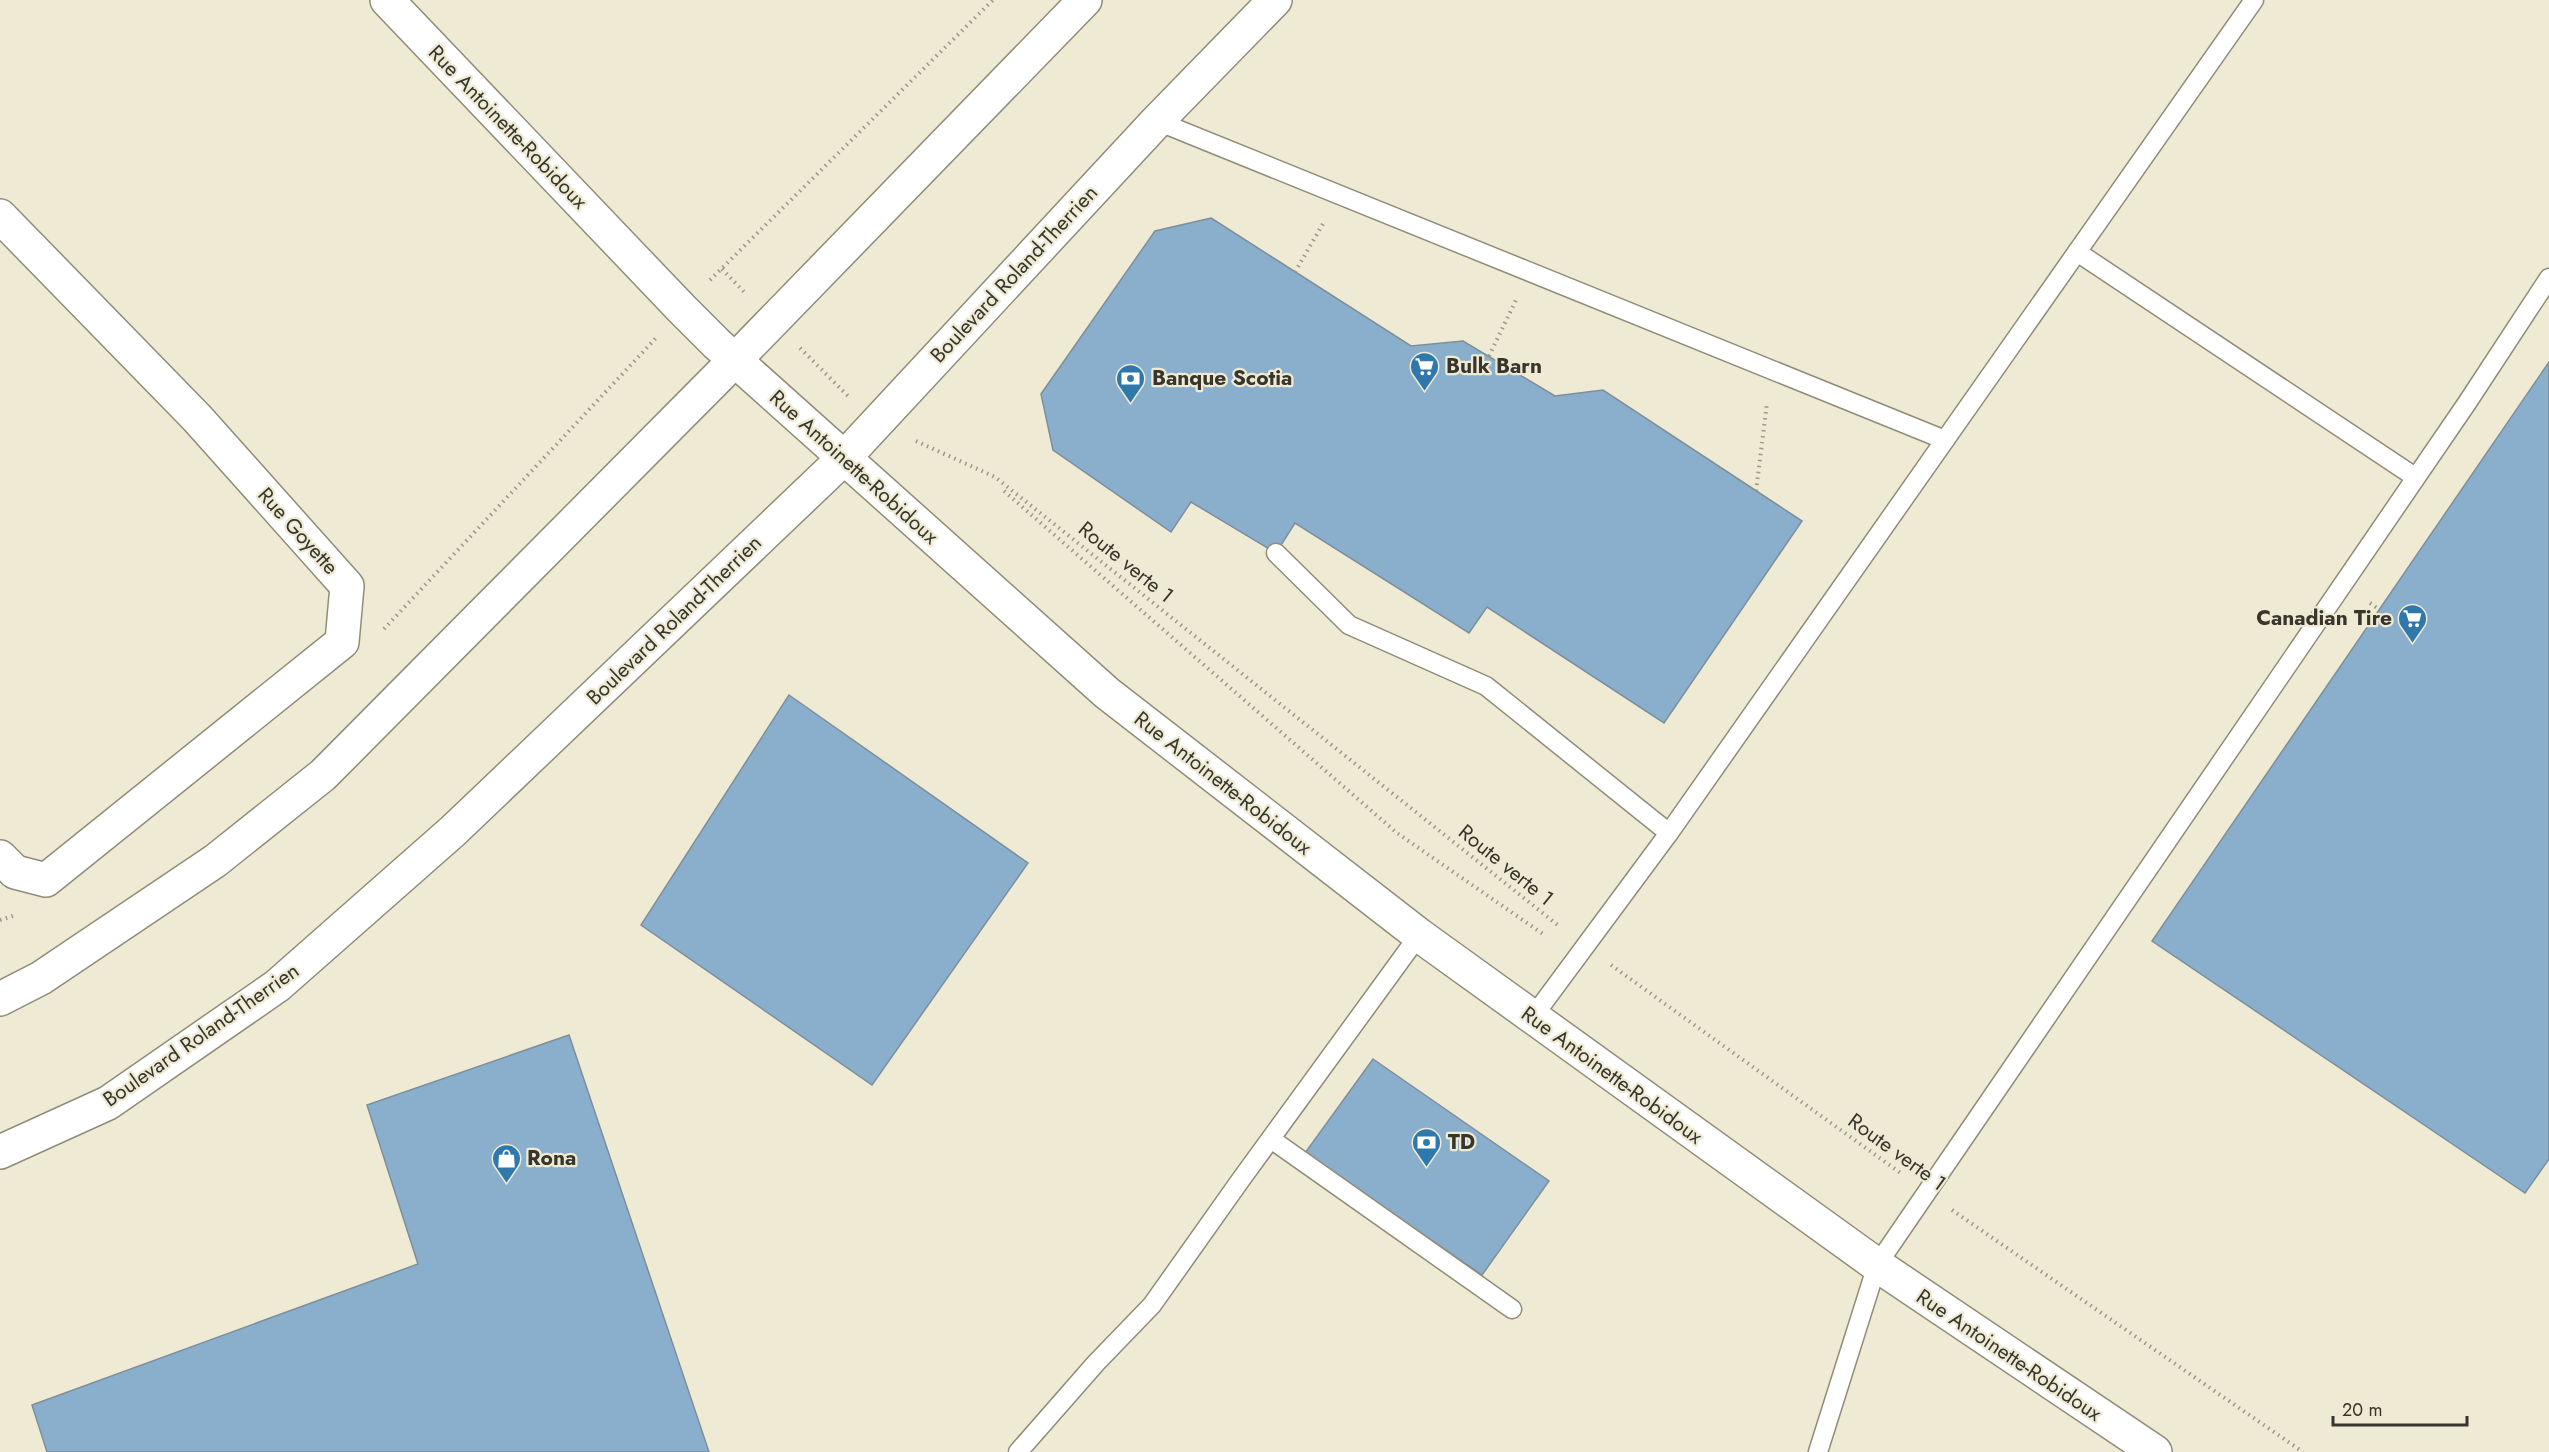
<svg xmlns="http://www.w3.org/2000/svg" width="2549" height="1452" font-family="Jost,sans-serif">
  <rect width="100%" height="100%" fill="#eeead4"/>
  <g fill="#8aafcd" stroke="#7d8e9c" stroke-width="1.5">
    <path d="M 1211,218 L 1411,346 L 1463,341 L 1555,396 L 1603,390 L 1802,521 L 1664,723 L 1487,607 L 1469,633 L 1295,523 L 1276,553 L 1191,502 L 1171,532 L 1053,450 L 1041,394 L 1155,231 Z"/>
    <path d="M 2549,362 L 2549,1159 L 2525,1193 L 2152,941 Z"/>
    <path d="M 789,695 L 1028,863 L 872,1085 L 641,925 Z"/>
    <path d="M 569,1035 L 709,1452 L 47,1452 L 32,1405 L 418,1264 L 367,1105 Z"/>
    <path d="M 1373,1059 L 1549,1181 L 1482,1275 L 1305,1153 Z"/>
  </g>
  <g fill="none" stroke-linecap="round" stroke-linejoin="round">
    <defs>
      <g id="lane">
        <path d="M 1157,121 L 1945,440"/>
        <path d="M 2077,252 L 2415,477"/>
        <path d="M 1276,553 L 1349,625 L 1486,686 L 1669,833"/>
        <path d="M 1532,1018 L 1669,833 L 2254,0"/>
        <path d="M 1271,1139 L 1512,1309"/>
        <path d="M 1018,1452 L 1096,1363 L 1152,1305 L 1242,1178 L 1419,935"/>
        <path d="M 1818,1452 L 1877,1265 L 2467,403 L 2549,278"/>
      </g>
      <path id="street" d="M 0,216 L 197,418 L 347,586 L 342,642 L 46,880 L 15,872 L 0,857"/>
      <g id="secondary">
        <path d="M 387,0 L 681,308 L 717,344 L 1107,693 L 1419,935 L 1877,1265 L 2155,1452"/>
        <path d="M 0,999 L 41,978 L 215,861 L 323,775 L 735,360 L 1085,0"/>
        <path d="M 0,1152 L 108,1103 L 277,986 L 453,831 L 844,458 L 1157,121 L 1275,0"/>
      </g>
    </defs>
    <use href="#lane" stroke="#908c79" stroke-width="21"/>
    <use href="#street" stroke="#908c79" stroke-width="36"/>
    <use href="#secondary" stroke="#908c79" stroke-width="36"/>
    <g stroke="#9b9888" stroke-width="4" stroke-dasharray="1.5 4.5" stroke-linecap="butt">
      <path d="M 722,269 L 746,294"/>
      <path d="M 1295,272 L 1324,222"/>
      <path d="M 710,280 L 993,0"/>
      <path d="M 800,348 L 848,396"/>
      <path d="M 1489,356 L 1516,300"/>
      <path d="M 916,441 L 995,477 L 1559,926"/>
      <path d="M 1004,491 L 1397,833 L 1543,934"/>
      <path d="M 1756,491 L 1767,403"/>
      <path d="M 2370,603 L 2380,610"/>
      <path d="M 384,629 L 656,338"/>
      <path d="M 0,920 L 16,915"/>
      <path d="M 1611,965 L 1902,1174"/>
      <path d="M 1952,1210 L 2303,1452"/>
    </g>
    <use href="#lane" stroke="#fff" stroke-width="18"/>
    <use href="#street" stroke="#fff" stroke-width="33"/>
    <use href="#secondary" stroke="#fff" stroke-width="33"/>
  </g>
  <defs>
    <symbol id="supermarket-pin" viewBox="-11 -11 22 30"><path d="M0 17L-7.5 6A9.5 9.5 0 1 1 7.5 6Z" fill="#2f78ac" stroke="#eeead4"/><path d="M-6-5.5h2.5l.6 2H6L4.5 2H-2.5L-4.4-4H-6ZM-1.5 3.2a1.3 1.3 0 1 0 .1 0ZM3 3.2a1.3 1.3 0 1 0 .1 0Z" fill="#fff"/></symbol>
    <symbol id="bank-pin" viewBox="-11 -11 22 30"><path d="M0 17L-7.5 6A9.5 9.5 0 1 1 7.5 6Z" fill="#2f78ac" stroke="#eeead4"/><path d="M-6-4H6V4H-6ZM0-2.3a2.3 2.3 0 1 0 0 4.6a2.3 2.3 0 1 0 0-4.6Z" fill="#fff"/></symbol>
    <symbol id="shop-pin" viewBox="-11 -11 22 30"><path d="M0 17L-7.5 6A9.5 9.5 0 1 1 7.5 6Z" fill="#2f78ac" stroke="#eeead4"/><path d="M-5-2.5h2.3a2.7 3.5 0 0 1 5.4 0H5L5.5 6h-11ZM-1.5-2.5h3a1.5 2.3 0 0 0-3 0Z" fill="#fff"/></symbol>
  </defs>
  <g fill-rule="evenodd">
    <use href="#supermarket-pin" x="1408" y="350" width="33" height="45"/>
    <use href="#bank-pin" x="1114" y="362" width="33" height="45"/>
    <use href="#supermarket-pin" x="2396" y="602" width="33" height="45"/>
    <use href="#bank-pin" x="1410" y="1126" width="33" height="45"/>
    <use href="#shop-pin" x="490" y="1142" width="33" height="45"/>
  </g>
  <g text-anchor="middle" dominant-baseline="central" stroke-width="4.5" stroke-linejoin="round" paint-order="stroke">
    <g font-size="21" fill="#37352c" stroke="#eeead4">
      <text transform="translate(508 127) rotate(46)">Rue Antoinette-Robidoux</text>
      <text transform="translate(1014 274) rotate(-47)">Boulevard Roland-Therrien</text>
      <text transform="translate(854 467) rotate(42)">Rue Antoinette-Robidoux</text>
      <text transform="translate(298 531) rotate(48)">Rue Goyette</text>
      <text transform="translate(1126 562) rotate(39)">Route verte 1</text>
      <text transform="translate(674 620) rotate(-44)">Boulevard Roland-Therrien</text>
      <text transform="translate(1223 783) rotate(38)">Rue Antoinette-Robidoux</text>
      <text transform="translate(1506 865) rotate(39)">Route verte 1</text>
      <text transform="translate(201 1035) rotate(-35)">Boulevard Roland-Therrien</text>
      <text transform="translate(1612 1075) rotate(36)">Rue Antoinette-Robidoux</text>
      <text transform="translate(1897 1152) rotate(36)">Route verte 1</text>
      <text transform="translate(2009 1355) rotate(34)">Rue Antoinette-Robidoux</text>
    </g>
    <g font-size="21" font-weight="bold" fill="#37352c" stroke="#eeead4" text-anchor="start">
      <text x="1446" y="366">Bulk Barn</text>
      <text x="1152" y="378">Banque Scotia</text>
      <text x="2392" y="618" text-anchor="end">Canadian Tire</text>
      <text x="1448" y="1142">TD</text>
      <text x="527" y="1158">Rona</text>
    </g>
  </g>
  <path d="M2333 1416v9h134v-9" fill="none" stroke="#37352c" stroke-width="3"/>
  <text x="2342" y="1416" font-size="18" fill="#37352c" stroke="#eeead4" stroke-width="4.5" paint-order="stroke">20 m</text>
</svg>
